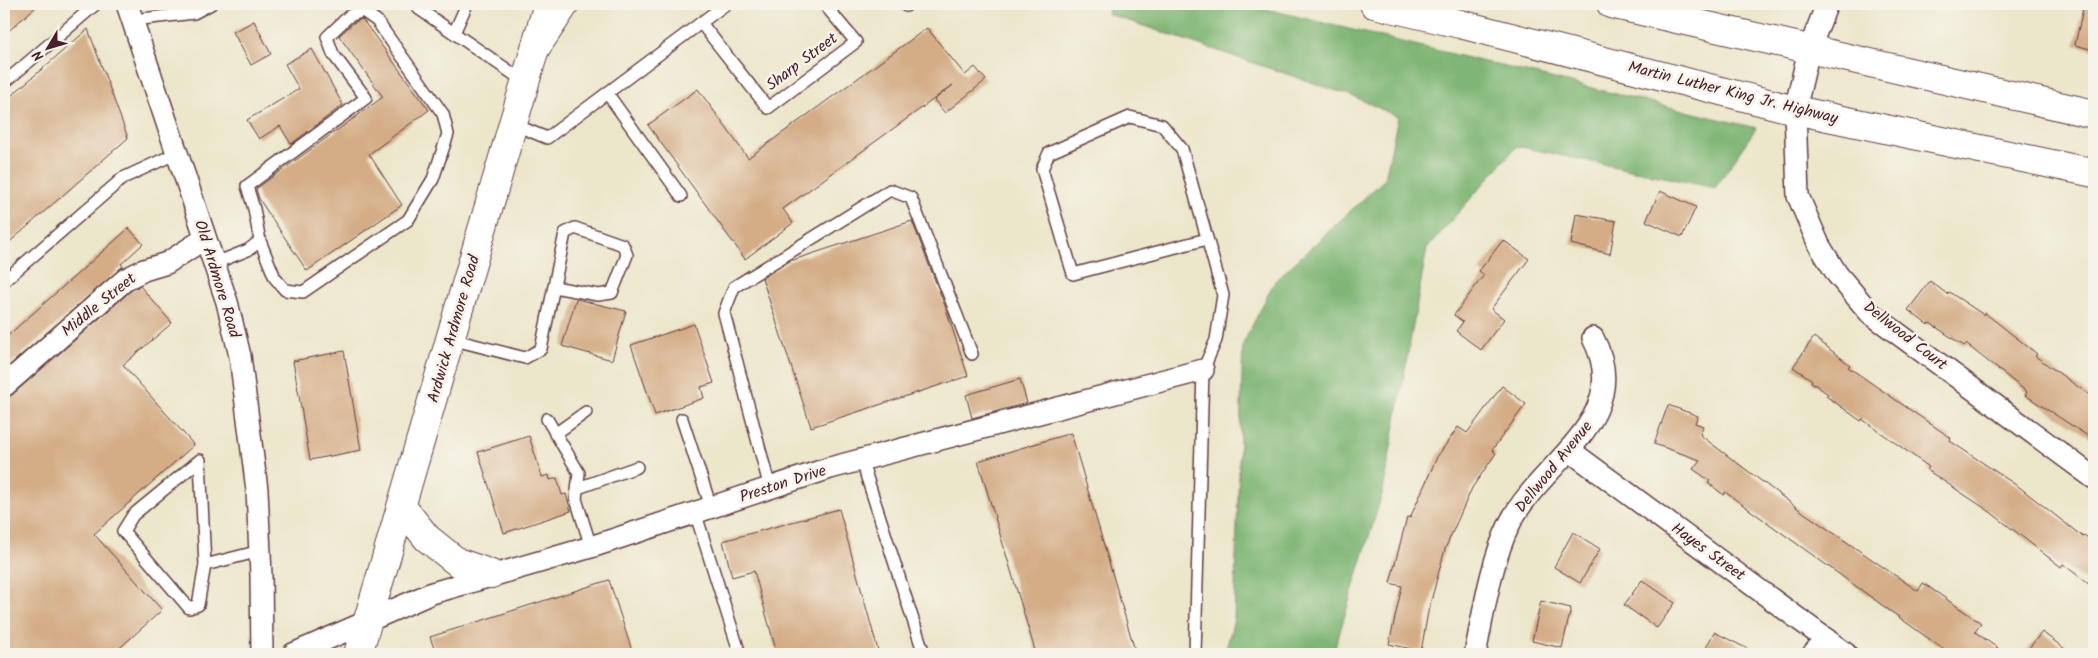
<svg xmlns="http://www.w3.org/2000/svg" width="2098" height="658" font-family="Kalam,sans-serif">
  <rect width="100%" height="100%" fill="#f7f3e8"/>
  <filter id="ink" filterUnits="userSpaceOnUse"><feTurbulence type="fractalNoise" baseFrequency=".02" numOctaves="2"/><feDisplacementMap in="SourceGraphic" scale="10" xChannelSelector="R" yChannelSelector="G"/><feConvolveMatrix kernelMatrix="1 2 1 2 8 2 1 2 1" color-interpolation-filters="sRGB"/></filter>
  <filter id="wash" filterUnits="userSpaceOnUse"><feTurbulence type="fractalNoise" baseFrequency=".0096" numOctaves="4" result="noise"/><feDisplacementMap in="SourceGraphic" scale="20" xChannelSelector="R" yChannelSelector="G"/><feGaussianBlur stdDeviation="1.12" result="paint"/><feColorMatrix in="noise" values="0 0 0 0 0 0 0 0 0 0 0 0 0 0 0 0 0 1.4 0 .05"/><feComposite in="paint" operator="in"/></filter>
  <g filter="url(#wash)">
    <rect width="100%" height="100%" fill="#ece6cb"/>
    <path fill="#7fb674" stroke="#646a50" d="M 1110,4 L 1246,4 L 1756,128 L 1715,188 L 1517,146 L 1427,248 L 1383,491 L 1333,654 L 1225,654 L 1234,619 L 1243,344 L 1275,281 L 1385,179 L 1398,117 L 1355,97 L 1108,14 Z"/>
    <g id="blocks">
      <g fill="#d4ad87">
        <path d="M 4,4 L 39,4 L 4,35 Z"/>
        <path d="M 2084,4 L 2094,4 L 2094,50 L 2075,45 Z"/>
        <path d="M 362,19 L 429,110 L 369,154 L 402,205 L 307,271 L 259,199 L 256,189 L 383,97 L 339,36 L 353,23 Z"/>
        <path d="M 254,21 L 271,54 L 251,65 L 233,32 Z"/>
        <path d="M 927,28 L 965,75 L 975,67 L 986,80 L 945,113 L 934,100 L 953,85 L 783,209 L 793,223 L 745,259 L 648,125 L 698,89 L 748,158 Z"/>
        <path d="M 88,29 L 128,138 L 4,247 L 4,102 Z"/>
        <path d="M 312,49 L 343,105 L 291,144 L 280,126 L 259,139 L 247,120 L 299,89 L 285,64 Z"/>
        <path d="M 1660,191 L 1696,207 L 1682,237 L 1646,221 Z"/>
        <path d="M 1576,214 L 1616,221 L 1610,254 L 1571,244 Z"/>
        <path d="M 912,221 L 945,306 L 968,376 L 811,427 L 762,278 L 790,261 Z"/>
        <path d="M 129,228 L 143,244 L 121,264 L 123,266 L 4,370 L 4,339 Z"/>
        <path d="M 1503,240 L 1529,259 L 1491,309 L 1504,319 L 1481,350 L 1456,331 L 1463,322 L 1454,315 L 1484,275 L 1479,271 Z"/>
        <path d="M 1930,281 L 1947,294 L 1949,292 L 1984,315 L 1985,313 L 2037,354 L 2035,356 L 2094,398 L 2094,440 L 2025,395 L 2027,392 L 1966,344 L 1964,346 L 1930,323 L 1928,325 L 1908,310 Z"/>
        <path d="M 140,286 L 172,323 L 123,365 L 194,445 L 94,534 L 162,610 L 113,654 L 4,654 L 4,398 L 12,395 L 133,289 Z"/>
        <path d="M 576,299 L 626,311 L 612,360 L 562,346 Z"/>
        <path d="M 694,324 L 714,383 L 701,387 L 704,398 L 655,415 L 631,345 Z"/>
        <path d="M 1814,337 L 1850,365 L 1848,367 L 1951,438 L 1950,441 L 2019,487 L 2083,537 L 2084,535 L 2094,542 L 2094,588 L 2063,564 L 2061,567 L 1989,511 L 1927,470 L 1929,467 L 1862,419 L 1861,421 L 1826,396 L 1828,394 L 1811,382 L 1812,380 L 1793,367 Z"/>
        <path d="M 344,351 L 361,450 L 310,460 L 293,361 Z"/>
        <path d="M 1020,379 L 1027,403 L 972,418 L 966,395 Z"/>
        <path d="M 1502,386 L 1526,404 L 1492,450 L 1496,453 L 1472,488 L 1445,549 L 1428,612 L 1421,651 L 1389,644 L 1402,586 L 1390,583 L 1407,517 L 1410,518 L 1437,457 L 1458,427 L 1467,433 Z"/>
        <path d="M 1668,405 L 1698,416 L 1695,423 L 1703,426 L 1700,435 L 1800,510 L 1918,591 L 1923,583 L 1981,623 L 1975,632 L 2006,654 L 1950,654 L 1725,492 L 1724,495 L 1708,483 L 1710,481 L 1693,469 L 1700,460 L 1654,444 Z"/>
        <path d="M 1071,433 L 1136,654 L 1036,654 L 978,461 Z"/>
        <path d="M 529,436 L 542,477 L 549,475 L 550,480 L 557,478 L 562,495 L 566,494 L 571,511 L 504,533 L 478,452 Z"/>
        <path d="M 839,509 L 879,654 L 777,654 L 754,571 L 732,577 L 723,541 Z"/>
        <path d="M 1573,532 L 1600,549 L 1580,583 L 1554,567 Z"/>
        <path d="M 609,580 L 633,654 L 436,654 L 430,637 Z"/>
        <path d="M 1642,580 L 1675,603 L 1657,628 L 1624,605 Z"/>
        <path d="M 1541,601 L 1571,608 L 1562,648 L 1532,641 Z"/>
        <path d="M 1714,632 L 1758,654 L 1703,654 Z"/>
        <path d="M 2042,632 L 2072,654 L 2024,654 Z"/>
      </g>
    </g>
  </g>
  <g filter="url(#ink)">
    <use href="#blocks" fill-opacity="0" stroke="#623d43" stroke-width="1"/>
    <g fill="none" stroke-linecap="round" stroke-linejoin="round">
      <defs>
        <g id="lane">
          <path d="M 416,4 L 419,9 L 525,82"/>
          <path d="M 906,6 L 906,4"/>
          <path d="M 133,20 L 194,13 L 211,4"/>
          <path d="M 701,23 L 768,108 L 856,42 L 824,4"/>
          <path d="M 454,33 L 467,4"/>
          <path d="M 4,83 L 96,4"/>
          <path d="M 607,93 L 681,196"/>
          <path d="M 513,124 L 547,138 L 726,4"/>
          <path d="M 213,264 L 248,250 L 260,241 L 275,278 L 285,290 L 303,292 L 408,220 L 433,179 L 448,134 L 443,114 L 377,21 L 363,11 L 349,16 L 327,37 L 333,54 L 366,98 L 247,186 L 254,209 L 260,241"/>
          <path d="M 4,281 L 123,178 L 177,153"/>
          <path d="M 451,339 L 525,358 L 541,349 L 565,233 L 575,228 L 623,245 L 627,255 L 612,293 L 598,295 L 554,287"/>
          <path d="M 547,419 L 579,473 L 576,499 L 591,547"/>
          <path d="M 682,419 L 711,507"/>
          <path d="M 555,434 L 586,412"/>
          <path d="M 861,459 L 924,654"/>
          <path d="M 578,488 L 637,467"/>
          <path d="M 770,488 L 724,313 L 734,287 L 890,190 L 911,198 L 972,354"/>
          <path d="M 695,512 L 740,654"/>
          <path d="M 205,565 L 200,460 L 133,515 L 123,531 L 189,608 L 198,605 L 205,565 L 260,551"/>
          <path d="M 1195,654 L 1203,370 L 1216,340 L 1223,295 L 1182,149 L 1162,125 L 1130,117 L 1049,153 L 1042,169 L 1073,274 L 1207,239"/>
        </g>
        <g id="street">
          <path d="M 127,4 L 227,302 L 240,356 L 257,490 L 261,575 L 262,654"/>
          <path d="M 1827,4 L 1809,50 L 1795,110 L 1798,196 L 1819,245 L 1837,274 L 1870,313 L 2094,478"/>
          <path d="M 4,386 L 126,279 L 144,270 L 167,263 L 204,239"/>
          <path d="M 1569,450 L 1846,654"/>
          <path d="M 293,654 L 432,593 L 591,547 L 830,468 L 1203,370"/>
          <path d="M 1475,654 C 1484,612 1490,565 1509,525 C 1539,462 1636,420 1593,338"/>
          <path d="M 1813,654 L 1826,639"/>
        </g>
        <g id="secondary">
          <path d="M 402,507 L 427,538 L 457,562 L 491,574"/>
          <path d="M 358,654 L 548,4"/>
        </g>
        <g id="primary">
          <path d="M 1374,4 L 1460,24 L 1795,110 L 2094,173"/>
          <path d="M 1611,4 L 2094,114"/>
          <path d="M 535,49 L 565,4"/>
        </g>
      </defs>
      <use href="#lane" stroke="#623d43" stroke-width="14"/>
      <use href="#street" stroke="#623d43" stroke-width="24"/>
      <use href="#secondary" stroke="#623d43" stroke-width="30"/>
      <use href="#primary" stroke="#623d43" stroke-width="30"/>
      <use href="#lane" stroke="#fff" stroke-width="11"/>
      <use href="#street" stroke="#fff" stroke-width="21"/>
      <use href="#secondary" stroke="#fff" stroke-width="28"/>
      <use href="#primary" stroke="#fff" stroke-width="28"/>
    </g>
  </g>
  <g text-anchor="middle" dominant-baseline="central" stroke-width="5" stroke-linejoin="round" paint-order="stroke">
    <g font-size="16" fill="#4a1f2b" stroke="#f7f3e8">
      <text transform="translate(802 62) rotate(-37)">Sharp Street</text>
      <text transform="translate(1733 93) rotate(14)">Martin Luther King Jr. Highway</text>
      <text transform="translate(217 279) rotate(73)">Old Ardmore Road</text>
      <text transform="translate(99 305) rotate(-39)">Middle Street</text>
      <text transform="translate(454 329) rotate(-74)">Ardwick Ardmore Road</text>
      <text transform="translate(1905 336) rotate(38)">Dellwood Court</text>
      <text transform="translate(1554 467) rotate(-51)">Dellwood Avenue</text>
      <text transform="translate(783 484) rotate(-18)">Preston Drive</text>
      <text transform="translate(1708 552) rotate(36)">Hayes Street</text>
    </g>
  </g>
  <rect width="2098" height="658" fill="none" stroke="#f7f3e8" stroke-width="20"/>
  <g transform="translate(48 48) rotate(232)" stroke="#f7f3e8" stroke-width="4" paint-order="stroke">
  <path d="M0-4L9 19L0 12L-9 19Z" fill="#4a1f2b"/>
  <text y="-8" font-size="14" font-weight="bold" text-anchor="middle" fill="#4a1f2b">N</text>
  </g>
</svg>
